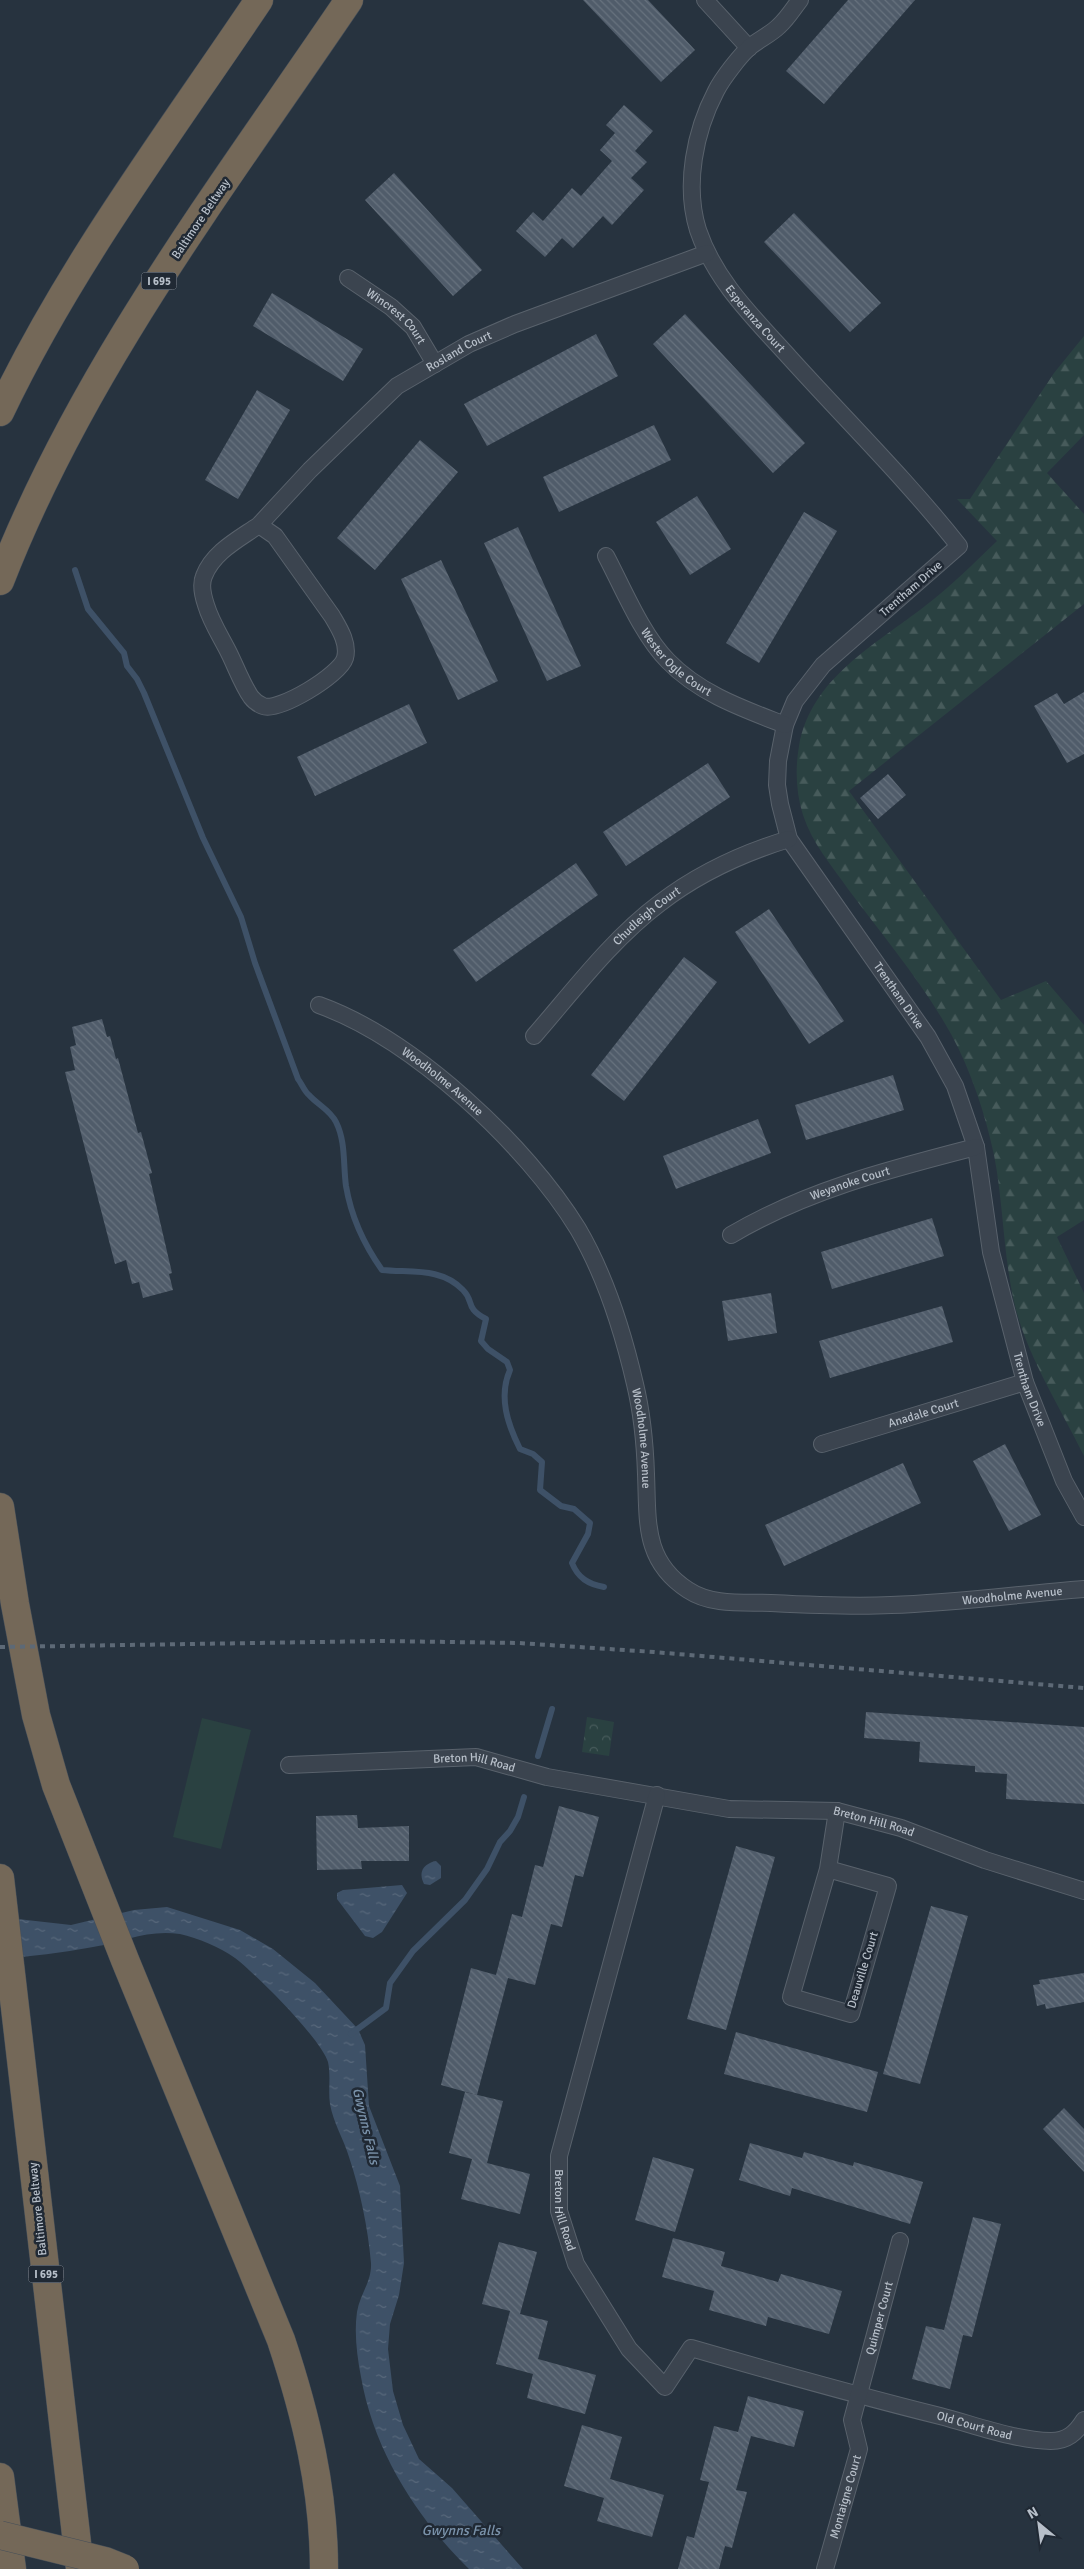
<svg xmlns="http://www.w3.org/2000/svg" width="1084" height="2569" font-family="Signika,sans-serif">
  <defs>
    <pattern id="forest-firs" width="22" height="20" patternUnits="userSpaceOnUse" patternTransform="scale(1.25)"><rect width="22" height="20" fill="#2a4141"/><path d="M5 1l3.5 6h-7zM16 11l3.5 6h-7z" fill="#475b5b"/></pattern>
    <pattern id="park-crowns" width="20" height="18" patternUnits="userSpaceOnUse" patternTransform="scale(1.25)"><rect width="20" height="18" fill="#2a4141"/><path d="M2 6a3 3 0 1 1 6 0M12 15a3 3 0 1 1 6 0" fill="none" stroke="#475b5b"/></pattern>
    <pattern id="water-ripples" width="26" height="14" patternUnits="userSpaceOnUse" patternTransform="scale(1.25)"><rect width="26" height="14" fill="#3e5167"/><path d="M2 4q2-2 4 0t4 0M15 11q2-2 4 0t4 0" fill="none" stroke="#58687b"/></pattern>
    <pattern id="building-back-hatch" width="6" height="6" patternUnits="userSpaceOnUse" patternTransform="scale(1.25)"><rect width="6" height="6" fill="#505c6a"/><path d="M-1 5l2 2M0 0l6 6M5-1l2 2" fill="none" stroke="#67727e"/></pattern>
  </defs>
  <rect width="100%" height="100%" fill="#27333f"/>
  <path fill="url(#forest-firs)" d="M 1084,336 L 1084,435 L 1047,473 L 1084,514 L 1084,604 L 849,791 L 1001,1000 L 1046,981 L 1084,1025 L 1084,1220 L 1057,1237 L 1084,1293 L 1084,1456 C 1061,1409 1030,1361 1016,1310 C 1003,1259 1004,1206 994,1155 C 985,1113 971,1071 951,1034 C 922,982 883,936 848,889 C 832,866 812,843 803,815 C 796,793 795,769 799,746 C 811,678 875,645 925,606 C 951,586 973,564 997,541 L 957,499 L 970,499 L 1054,373 Z"/>
  <path fill="url(#park-crowns)" d="M 587,1717 L 614,1722 L 609,1756 L 582,1752 Z"/>
  <path fill="#2a4141" d="M 202,1718 L 251,1730 L 221,1849 L 173,1837 Z"/>
  <g fill="url(#water-ripples)">
    <path d="M 436,1861 L 441,1866 L 441,1878 L 430,1885 L 424,1884 C 418,1872 423,1864 436,1861 Z"/>
    <path d="M 402,1885 L 407,1893 L 382,1932 L 373,1938 L 365,1936 L 337,1899 L 337,1893 L 343,1890 Z"/>
    <path d="M 167,1907 L 240,1930 L 273,1949 L 315,1983 L 358,2029 L 365,2045 L 369,2106 L 400,2186 L 404,2263 L 399,2295 L 390,2324 L 388,2349 L 393,2391 L 403,2425 L 419,2459 L 452,2488 L 523,2569 L 469,2569 C 416,2517 374,2451 361,2377 C 357,2356 354,2333 357,2312 C 360,2294 372,2281 371,2263 C 368,2228 360,2190 349,2157 C 344,2140 333,2122 330,2104 C 328,2091 331,2076 328,2062 C 321,2039 256,1974 235,1958 C 220,1947 198,1938 180,1934 C 148,1929 123,1942 93,1947 C 62,1953 31,1956 0,1959 L 0,1917 L 71,1925 L 134,1910 Z"/>
  </g>
  <g fill="none" stroke-linecap="round" stroke-linejoin="round">
    <g stroke="#3e5167" stroke-width="6">
      <path d="M 75,570 L 88,609 L 124,653 L 127,666 L 137,679 L 144,693 L 203,838 L 241,917 L 255,963 L 298,1079 C 302,1084 304,1091 309,1095 C 318,1105 330,1110 336,1122 C 346,1142 343,1165 346,1186 C 351,1216 365,1246 382,1270 C 411,1273 441,1267 463,1290 C 475,1302 464,1307 486,1319 L 481,1341 L 488,1349 L 507,1362 L 510,1370 C 498,1397 508,1425 520,1449 L 533,1454 L 542,1462 L 540,1490 L 561,1506 L 574,1509 L 590,1523 L 588,1534 L 572,1563 C 578,1578 588,1584 604,1587"/>
      <path d="M 538,1756 L 552,1709"/>
      <path d="M 351,2034 L 386,2008 L 390,1983 L 413,1951 L 465,1900 L 487,1869 L 500,1842 L 510,1831 L 518,1817 L 524,1797"/>
    </g>
  </g>
  <g fill="url(#building-back-hatch)">
    <path d="M 583,0 L 648,0 L 695,50 L 661,82 Z"/>
    <path d="M 848,0 L 915,0 L 824,104 L 786,71 Z"/>
    <path d="M 624,105 L 653,131 L 635,151 L 647,162 L 631,178 L 644,190 L 612,225 L 603,216 L 573,248 L 562,238 L 545,257 L 516,231 L 533,212 L 543,221 L 572,188 L 581,196 L 612,161 L 600,150 L 615,133 L 606,125 Z"/>
    <path d="M 394,173 L 482,270 L 453,296 L 365,200 Z"/>
    <path d="M 794,213 L 881,303 L 850,332 L 764,242 Z"/>
    <path d="M 272,293 L 363,349 L 343,381 L 253,326 Z"/>
    <path d="M 685,314 L 805,443 L 773,473 L 653,344 Z"/>
    <path d="M 596,334 L 618,376 L 487,446 L 464,404 Z"/>
    <path d="M 257,390 L 290,410 L 238,499 L 205,480 Z"/>
    <path d="M 654,425 L 671,460 L 559,512 L 543,477 Z"/>
    <path d="M 420,440 L 458,472 L 375,570 L 337,538 Z"/>
    <path d="M 697,496 L 731,549 L 690,575 L 656,522 Z"/>
    <path d="M 804,512 L 837,531 L 759,663 L 726,643 Z"/>
    <path d="M 518,527 L 581,666 L 547,681 L 484,543 Z"/>
    <path d="M 441,560 L 498,681 L 458,700 L 401,579 Z"/>
    <path d="M 1084,692 L 1084,754 L 1067,763 L 1034,706 L 1057,693 L 1064,704 Z"/>
    <path d="M 409,704 L 427,743 L 315,796 L 297,757 Z"/>
    <path d="M 708,763 L 730,797 L 626,866 L 603,832 Z"/>
    <path d="M 888,774 L 906,795 L 878,819 L 860,798 Z"/>
    <path d="M 576,863 L 598,895 L 476,982 L 453,950 Z"/>
    <path d="M 769,909 L 844,1021 L 809,1044 L 735,932 Z"/>
    <path d="M 684,957 L 717,982 L 624,1101 L 591,1075 Z"/>
    <path d="M 102,1019 L 107,1037 L 110,1036 L 116,1059 L 118,1058 L 138,1133 L 141,1132 L 152,1173 L 149,1174 L 172,1273 L 169,1274 L 173,1290 L 143,1298 L 139,1282 L 132,1284 L 126,1260 L 115,1264 L 65,1072 L 75,1070 L 70,1047 L 76,1045 L 72,1027 Z"/>
    <path d="M 893,1075 L 904,1110 L 806,1140 L 795,1105 Z"/>
    <path d="M 758,1119 L 771,1153 L 676,1189 L 663,1156 Z"/>
    <path d="M 932,1218 L 944,1256 L 832,1289 L 821,1252 Z"/>
    <path d="M 771,1293 L 777,1333 L 728,1341 L 722,1301 Z"/>
    <path d="M 942,1306 L 953,1342 L 830,1378 L 819,1341 Z"/>
    <path d="M 1005,1444 L 1041,1515 L 1009,1531 L 973,1461 Z"/>
    <path d="M 903,1463 L 921,1503 L 784,1566 L 765,1525 Z"/>
    <path d="M 866,1712 L 1084,1727 L 1084,1804 L 1006,1799 L 1007,1774 L 975,1772 L 975,1766 L 919,1762 L 920,1742 L 864,1738 Z"/>
    <path d="M 559,1806 L 599,1817 L 583,1877 L 575,1875 L 562,1927 L 551,1924 L 535,1985 L 508,1978 L 477,2095 L 441,2085 L 471,1968 L 496,1975 L 512,1914 L 522,1917 L 535,1865 L 543,1867 Z"/>
    <path d="M 357,1815 L 358,1828 L 409,1826 L 409,1861 L 361,1861 L 362,1869 L 317,1870 L 316,1816 Z"/>
    <path d="M 736,1846 L 775,1857 L 726,2030 L 687,2019 Z"/>
    <path d="M 931,1906 L 968,1916 L 920,2084 L 883,2074 Z"/>
    <path d="M 1084,1973 L 1084,2002 L 1046,2009 L 1045,2004 L 1037,2006 L 1033,1985 L 1040,1984 L 1039,1980 Z"/>
    <path d="M 736,2032 L 878,2072 L 867,2112 L 724,2074 Z"/>
    <path d="M 465,2092 L 503,2101 L 487,2163 L 530,2174 L 520,2214 L 461,2199 L 472,2159 L 449,2153 Z"/>
    <path d="M 1064,2108 L 1084,2129 L 1084,2172 L 1043,2129 Z"/>
    <path d="M 750,2143 L 802,2158 L 804,2152 L 853,2166 L 854,2162 L 923,2182 L 910,2224 L 792,2188 L 790,2196 L 739,2180 Z"/>
    <path d="M 653,2157 L 694,2169 L 675,2232 L 635,2220 Z"/>
    <path d="M 973,2217 L 1001,2224 L 972,2337 L 963,2335 L 950,2389 L 912,2379 L 926,2326 L 944,2330 Z"/>
    <path d="M 673,2238 L 725,2252 L 721,2266 L 778,2282 L 781,2274 L 842,2291 L 829,2334 L 768,2317 L 766,2326 L 709,2310 L 714,2291 L 662,2277 Z"/>
    <path d="M 499,2242 L 537,2252 L 520,2314 L 548,2321 L 538,2359 L 596,2375 L 585,2414 L 527,2398 L 533,2374 L 496,2364 L 510,2311 L 482,2304 Z"/>
    <path d="M 748,2396 L 804,2411 L 794,2447 L 751,2436 L 736,2490 L 747,2492 L 732,2548 L 725,2546 L 719,2569 L 678,2569 L 687,2536 L 694,2538 L 709,2482 L 700,2480 L 714,2426 L 738,2432 Z"/>
    <path d="M 582,2425 L 622,2437 L 610,2479 L 664,2495 L 652,2537 L 597,2521 L 604,2498 L 564,2486 Z"/>
  </g>
  <g fill="none" stroke-linecap="round" stroke-linejoin="round">
    <defs>
      <g id="street">
        <path d="M 705,0 L 749,48"/>
        <path id="s1" d="M 800,0 C 793,9 787,19 779,26 C 771,34 760,39 751,46 C 741,54 722,79 716,91 C 695,131 684,185 698,230 C 715,281 754,318 790,358 C 846,420 907,480 959,546 L 823,665 L 795,701 L 785,725 L 778,761 L 777,785 L 780,804 L 789,839 L 928,1037 L 955,1086 L 976,1147 L 991,1252 L 1025,1382 L 1064,1481 L 1084,1517"/>
        <path id="s2" d="M 348,278 L 391,307 L 413,327 L 435,364"/>
        <path id="s3" d="M 259,525 C 239,539 213,552 204,576 C 200,585 203,596 206,605 C 211,622 221,637 229,653 C 236,667 242,684 251,697 C 254,701 258,704 263,706 C 279,712 340,675 345,658 C 349,643 339,628 332,616 L 275,536 L 259,525 L 310,470 L 397,386 L 469,344 L 515,324 L 707,253"/>
        <path id="s4" d="M 606,556 C 623,588 642,635 668,661 C 700,694 744,709 785,725"/>
        <path id="s5" d="M 319,1005 C 413,1039 526,1144 578,1229 C 605,1275 623,1332 635,1384 C 642,1413 645,1444 646,1474 C 648,1521 643,1561 688,1590 C 712,1606 744,1602 771,1603 C 811,1605 851,1607 891,1605 C 955,1603 1020,1594 1084,1589"/>
        <path id="s6" d="M 534,1036 C 574,990 612,939 660,903 C 699,873 743,853 789,839"/>
        <path id="s7" d="M 731,1235 C 807,1190 891,1169 976,1147"/>
        <path id="s8" d="M 822,1444 L 1025,1382"/>
        <path id="s9" d="M 289,1765 L 476,1757 L 547,1777 L 729,1809 L 837,1811 L 901,1828 L 985,1860 L 1084,1891"/>
        <path id="s10" d="M 657,1795 L 559,2156 L 559,2211 L 576,2264 L 629,2349 L 665,2387 L 691,2348 C 774,2372 856,2395 940,2416 C 975,2425 1014,2440 1051,2441 C 1067,2441 1076,2433 1084,2420"/>
        <path d="M 828,1869 L 888,1886 L 851,2014 L 791,1997 L 828,1869 L 837,1811"/>
        <path id="s11" d="M 825,2569 L 859,2449 L 852,2420 L 900,2241"/>
      </g>
      <g id="highway">
        <path d="M 0,412 C 70,265 169,134 259,0"/>
        <path d="M 0,581 C 82,370 223,186 349,0"/>
        <path d="M 0,1507 L 15,1604 L 36,1715 L 56,1785 L 125,1960 L 281,2340 C 306,2415 324,2490 324,2569"/>
        <path d="M 0,1878 L 80,2569"/>
        <path d="M 0,2477 L 12,2569"/>
      </g>
    </defs>
    <use href="#street" stroke="#59626c" stroke-width="18"/>
    <use href="#highway" stroke="#464f59" stroke-width="29"/>
    <use href="#street" stroke="#3b444f" stroke-width="16"/>
    <use href="#highway" stroke="#746858" stroke-width="28"/>
    <path stroke="#5d6976" stroke-width="4" stroke-dasharray="5 5" stroke-linecap="butt" d="M 0,1647 L 381,1641 L 519,1643 L 654,1652 L 1084,1688"/>
    <defs>
      <path id="highway-bridge" d="M 0,2535 L 105,2561 L 125,2569"/>
    </defs>
    <use href="#highway-bridge" stroke="#464f59" stroke-width="29" stroke-linecap="butt"/>
    <use href="#highway-bridge" stroke="#746858" stroke-width="28"/>
  </g>
  <g text-anchor="middle" dominant-baseline="central" stroke-width="5" stroke-linejoin="round" paint-order="stroke">
    <g fill="#202934" stroke="#8a929c" stroke-width="1">
      <rect x="141.5" y="272.5" width="35" height="17" rx="4"/>
      <rect x="28.5" y="2265.5" width="35" height="17" rx="4"/>
    </g>
    <g font-size="11" font-weight="bold" fill="#b7bfc9">
      <text x="159" y="281">I 695</text>
      <text x="46" y="2274">I 695</text>
    </g>
    <g font-size="12" fill="#b7bfc9" stroke="#202934">
      <text transform="translate(201 219) rotate(-56)">Baltimore Beltway</text>
      <text stroke="none"><textPath href="#s2" startOffset="62">Wincrest Court</textPath></text>
      <text stroke="none"><textPath href="#s1" startOffset="375">Esperanza Court</textPath></text>
      <text stroke="none"><textPath href="#s3" startOffset="752">Rosland Court</textPath></text>
      <text transform="translate(911 589) rotate(-41)">Trentham Drive</text>
      <text stroke="none"><textPath href="#s4" startOffset="129">Wester Ogle Court</textPath></text>
      <text stroke="none"><textPath href="#s6" startOffset="165">Chudleigh Court</textPath></text>
      <text stroke="none"><textPath href="#s1" startOffset="1240">Trentham Drive</textPath></text>
      <text stroke="none"><textPath href="#s5" startOffset="146">Woodholme Avenue</textPath></text>
      <text stroke="none"><textPath href="#s7" startOffset="130">Weyanoke Court</textPath></text>
      <text stroke="none"><textPath href="#s1" startOffset="1660">Trentham Drive</textPath></text>
      <text stroke="none"><textPath href="#s8" startOffset="106">Anadale Court</textPath></text>
      <text stroke="none"><textPath href="#s5" startOffset="568">Woodholme Avenue</textPath></text>
      <text stroke="none"><textPath href="#s5" startOffset="1061">Woodholme Avenue</textPath></text>
      <text stroke="none"><textPath href="#s9" startOffset="186">Breton Hill Road</textPath></text>
      <text stroke="none"><textPath href="#s9" startOffset="592">Breton Hill Road</textPath></text>
      <text transform="translate(863 1970) rotate(-73)">Deauville Court</text>
      <text transform="translate(38 2209) rotate(-96)">Baltimore Beltway</text>
      <text stroke="none"><textPath href="#s10" startOffset="429">Breton Hill Road</textPath></text>
      <text stroke="none"><textPath href="#s11" startOffset="260">Quimper Court</textPath></text>
      <text stroke="none"><textPath href="#s10" startOffset="978">Old Court Road</textPath></text>
      <text stroke="none"><textPath href="#s11" startOffset="75">Montaigne Court</textPath></text>
    </g>
    <g font-size="14" font-style="italic" fill="#7a92aa" stroke="#202934">
      <text transform="translate(366 2126) rotate(77)">Gwynns Falls</text>
      <text x="461" y="2530">Gwynns Falls</text>
    </g>
  </g>
  <g transform="translate(1039 2524) rotate(331)" stroke="#202934" stroke-width="4" paint-order="stroke">
  <path d="M0-4L9 19L0 12L-9 19Z" fill="#b7bfc9"/>
  <text y="-8" font-size="14" font-weight="bold" text-anchor="middle" fill="#b7bfc9">N</text>
  </g>
</svg>
